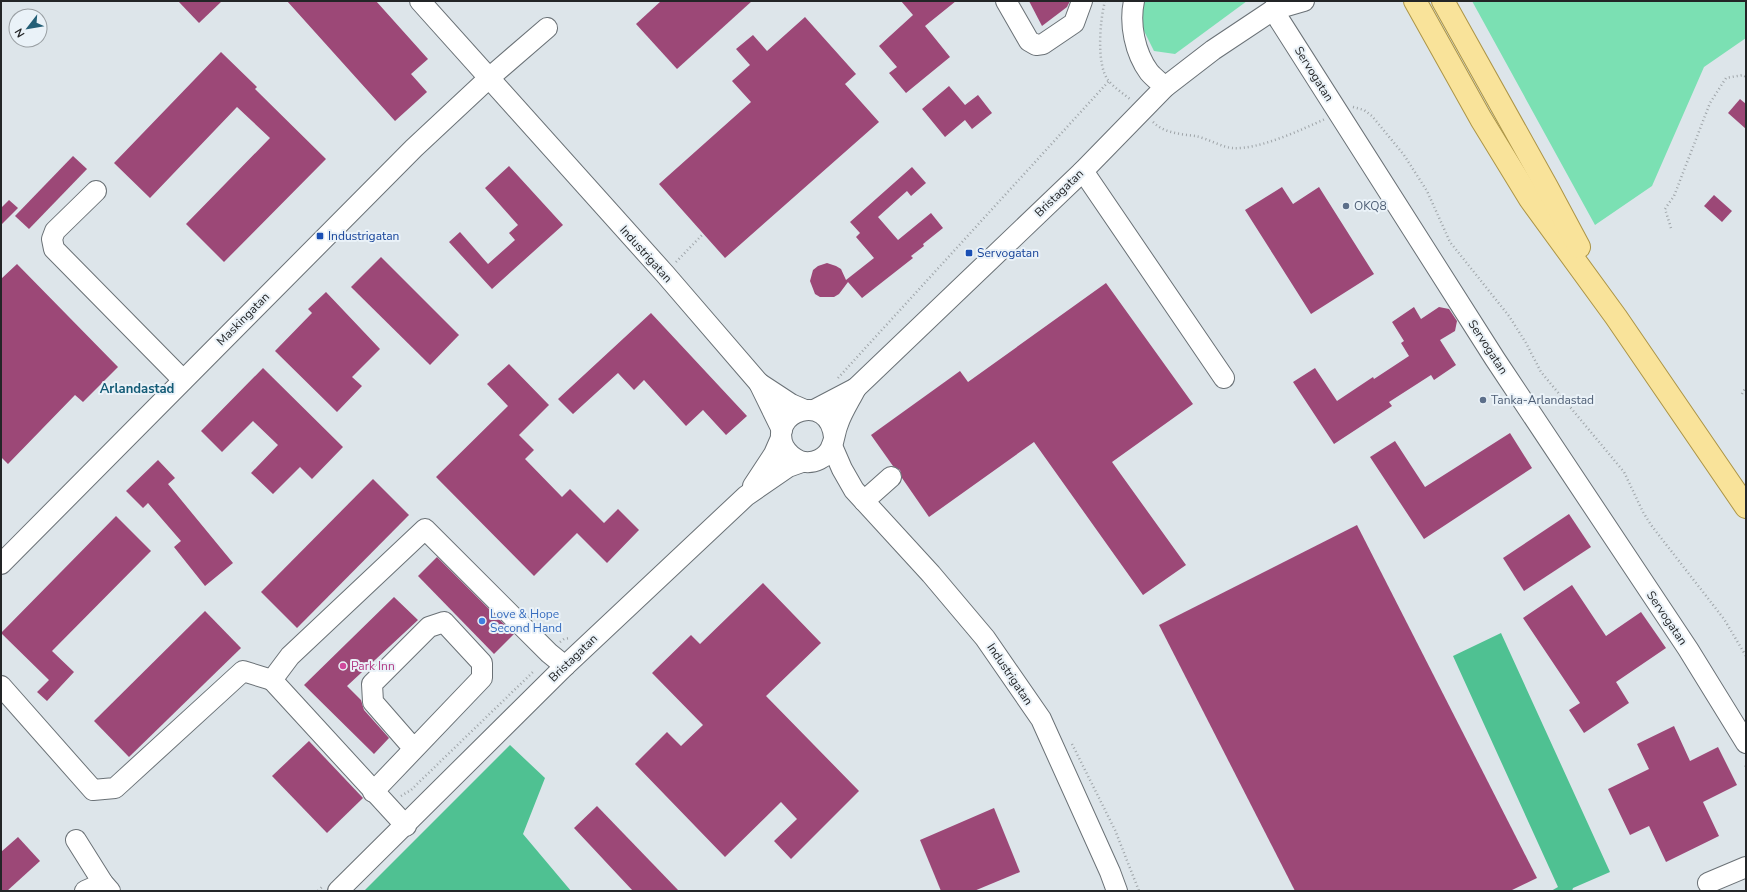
<svg xmlns="http://www.w3.org/2000/svg" width="1747" height="892" font-family="'Nunito Sans',sans-serif">
  <rect width="100%" height="100%" fill="#dde5ea"/>
  <g fill="#7be0b3">
    <path d="M 1141,1 L 1247,1 L 1175,54 L 1154,51 L 1141,25 Z"/>
    <path d="M 1472,1 L 1746,1 L 1746,38 L 1704,67 L 1652,186 L 1595,225 Z"/>
  </g>
  <g fill="#4fc192">
    <path d="M 1501,633 L 1610,872 L 1573,888 L 1572,891 L 1551,891 L 1558,887 L 1453,656 Z"/>
    <path d="M 510,745 L 545,778 L 523,834 L 571,891 L 364,891 Z"/>
  </g>
  <g fill="#9c4877">
    <path d="M 178,1 L 222,1 L 199,23 Z"/>
    <path d="M 287,1 L 376,1 L 428,59 L 411,74 L 427,92 L 395,121 Z"/>
    <path d="M 661,1 L 752,1 L 677,69 L 636,24 Z"/>
    <path d="M 901,1 L 956,1 L 925,26 L 950,57 L 906,93 L 889,73 L 897,67 L 879,46 L 913,15 Z"/>
    <path d="M 1029,1 L 1070,1 L 1067,7 L 1042,26 Z"/>
    <path d="M 805,17 L 856,74 L 845,84 L 879,122 L 725,258 L 659,184 L 751,102 L 732,81 L 750,65 L 736,49 L 753,35 L 767,51 Z"/>
    <path d="M 221,52 L 257,87 L 255,89 L 326,159 L 224,262 L 186,224 L 270,138 L 237,107 L 150,198 L 114,163 Z"/>
    <path d="M 949,86 L 965,105 L 978,95 L 992,113 L 972,129 L 965,120 L 945,137 L 922,109 Z"/>
    <path d="M 1740,99 L 1746,104 L 1746,129 L 1728,113 Z"/>
    <path d="M 73,156 L 87,169 L 29,229 L 15,216 Z"/>
    <path d="M 509,166 L 563,225 L 492,289 L 449,242 L 460,232 L 488,264 L 515,240 L 509,233 L 518,225 L 485,188 Z"/>
    <path d="M 912,167 L 926,183 L 911,196 L 907,191 L 878,217 L 898,240 L 931,213 L 943,228 L 923,244 L 924,246 L 911,256 L 913,258 L 862,298 L 848,282 L 839,294 L 834,297 L 820,297 L 815,294 L 810,281 L 813,270 L 818,266 L 827,263 L 836,266 L 841,269 L 846,280 L 874,258 L 856,237 L 860,233 L 850,222 Z"/>
    <path d="M 1282,187 L 1293,204 L 1319,187 L 1374,274 L 1311,314 L 1245,210 Z"/>
    <path d="M 1714,195 L 1732,211 L 1722,222 L 1704,206 Z"/>
    <path d="M 9,200 L 18,208 L 1,225 L 1,208 Z"/>
    <path d="M 381,257 L 459,335 L 430,365 L 351,287 Z"/>
    <path d="M 17,264 L 118,367 L 83,402 L 75,395 L 8,464 L 1,457 L 1,279 Z"/>
    <path d="M 1106,283 L 1193,404 L 1112,462 L 1186,565 L 1143,595 L 1034,442 L 929,517 L 902,478 L 900,470 L 893,466 L 871,435 L 960,371 L 968,382 Z"/>
    <path d="M 326,292 L 380,349 L 352,377 L 362,386 L 337,412 L 275,351 L 312,313 L 308,309 Z"/>
    <path d="M 1414,307 L 1421,319 L 1439,307 L 1449,309 L 1457,321 L 1455,331 L 1440,340 L 1456,365 L 1434,380 L 1431,375 L 1389,402 L 1392,406 L 1334,444 L 1293,382 L 1315,368 L 1337,401 L 1373,377 L 1374,379 L 1409,356 L 1401,343 L 1404,341 L 1392,322 Z"/>
    <path d="M 651,313 L 747,416 L 726,435 L 703,410 L 686,426 L 644,380 L 634,390 L 618,373 L 573,414 L 558,399 Z"/>
    <path d="M 509,364 L 549,405 L 519,435 L 534,450 L 525,459 L 562,497 L 570,489 L 604,523 L 618,509 L 639,530 L 607,563 L 577,533 L 534,576 L 436,477 L 508,406 L 487,384 Z"/>
    <path d="M 263,368 L 343,447 L 312,479 L 300,467 L 273,494 L 251,473 L 278,445 L 253,421 L 222,452 L 201,431 Z"/>
    <path d="M 1510,433 L 1532,468 L 1424,539 L 1370,457 L 1395,441 L 1425,487 Z"/>
    <path d="M 158,460 L 175,478 L 168,484 L 233,563 L 205,586 L 174,547 L 181,541 L 148,503 L 143,508 L 126,491 Z"/>
    <path d="M 373,479 L 409,515 L 297,628 L 261,592 Z"/>
    <path d="M 1569,514 L 1591,547 L 1524,591 L 1503,558 Z"/>
    <path d="M 116,516 L 151,551 L 52,651 L 74,672 L 47,701 L 37,692 L 49,680 L 1,633 Z"/>
    <path d="M 1357,525 L 1537,878 L 1510,891 L 1295,891 L 1159,625 Z"/>
    <path d="M 437,557 L 514,634 L 494,654 L 418,576 Z"/>
    <path d="M 763,583 L 821,643 L 766,696 L 859,791 L 791,859 L 774,841 L 797,819 L 781,802 L 725,857 L 635,764 L 667,732 L 681,746 L 703,725 L 652,673 L 691,635 L 700,644 Z"/>
    <path d="M 1572,585 L 1606,636 L 1641,612 L 1666,648 L 1616,682 L 1629,703 L 1584,733 L 1569,710 L 1580,703 L 1523,618 Z"/>
    <path d="M 394,597 L 418,620 L 347,686 L 361,700 L 364,710 L 389,738 L 374,754 L 304,685 Z"/>
    <path d="M 205,611 L 241,648 L 129,757 L 94,721 Z"/>
    <path d="M 1674,726 L 1690,761 L 1718,747 L 1737,785 L 1703,802 L 1719,836 L 1666,862 L 1649,826 L 1630,835 L 1608,789 L 1649,769 L 1637,744 Z"/>
    <path d="M 309,741 L 363,798 L 327,833 L 272,776 Z"/>
    <path d="M 597,806 L 679,891 L 633,891 L 574,828 Z"/>
    <path d="M 994,808 L 1020,872 L 974,891 L 941,891 L 920,840 Z"/>
    <path d="M 18,837 L 40,861 L 7,891 L 1,891 L 1,852 Z"/>
  </g>
  <g fill="none" stroke-linecap="round" stroke-linejoin="round">
    <defs>
      <g id="minor">
        <path d="M 420,1 L 665,274 L 759,383 L 782,430"/>
        <path d="M 1006,1 L 1029,41 L 1036,45 L 1043,44 L 1074,23 L 1082,1"/>
        <path d="M 1134,1 C 1129,24 1135,53 1149,72 C 1154,78 1160,82 1165,87"/>
        <path d="M 1273,10 L 1495,359 L 1688,649 L 1746,743"/>
        <path d="M 1273,10 L 1304,1"/>
        <path d="M 1083,171 L 1224,378"/>
        <path d="M 96,191 L 55,231 L 52,239 L 54,249 L 183,380"/>
        <path d="M 759,383 L 791,404 L 805,410"/>
        <path d="M 814,410 L 856,388 L 1083,171 L 1165,87 L 1213,50 L 1273,10 L 1281,1"/>
        <path d="M 834,437 C 829,390 767,412 784,447 C 788,454 793,458 800,461 C 813,465 828,458 832,445 C 835,438 835,431 838,424 C 842,412 850,400 856,388"/>
        <path d="M 832,446 L 842,469 L 854,490 L 931,574 L 985,638 L 1041,719 L 1110,872 L 1117,891"/>
        <path d="M 753,486 L 774,454 L 781,438"/>
        <path d="M 864,501 L 891,477"/>
        <path d="M 1,564 L 414,148 L 489,78 L 547,28"/>
        <path d="M 272,680 L 406,826"/>
        <path d="M 1,686 L 93,790 L 115,788 L 243,671 L 272,680 L 290,656 L 425,529 L 549,653 L 565,666"/>
        <path d="M 373,792 L 482,678 L 482,663 L 444,622 L 429,627 L 372,684 L 373,702 L 414,749"/>
        <path d="M 76,840 L 103,883 L 110,891"/>
        <path d="M 1708,883 L 1746,867"/>
        <path d="M 85,891 L 103,883"/>
        <path d="M 338,891 L 565,666 L 746,496 L 788,467 L 802,462"/>
      </g>
      <g id="major">
        <path d="M 1415,1 L 1481,119 L 1530,199 L 1616,317 L 1746,507"/>
        <path d="M 1443,1 L 1547,187 L 1579,247"/>
      </g>
    </defs>
    <use href="#minor" stroke="#6a7176" stroke-width="22"/>
    <use href="#major" stroke="#ac9546" stroke-width="24"/>
    <g stroke="#9ea4a8" stroke-width="2.5" stroke-dasharray="1 3" stroke-linecap="butt">
      <path d="M 1105,1 C 1100,20 1096,64 1108,80 C 1113,87 1124,94 1131,100"/>
      <path d="M 1353,107 L 1364,110 L 1372,116 L 1404,155 L 1427,191 L 1450,242 L 1509,316 L 1526,343 L 1541,372 L 1624,472 L 1643,512 L 1651,525 L 1724,619 L 1746,656"/>
      <path d="M 1153,122 C 1164,133 1180,134 1195,136 C 1207,138 1223,148 1233,148 C 1258,150 1301,130 1325,119"/>
      <path d="M 1671,228 L 1665,209 L 1674,196 L 1710,103 L 1726,78 L 1743,75 L 1746,77"/>
      <path d="M 676,262 L 703,234"/>
      <path d="M 838,378 L 1109,81"/>
      <path d="M 1742,394 L 1746,387"/>
      <path d="M 560,642 L 564,639 L 570,638"/>
      <path d="M 1072,744 L 1115,830 L 1139,891"/>
      <path d="M 1745,767 L 1746,766"/>
      <path d="M 401,796 L 411,790 L 534,671"/>
      <path d="M 318,891 L 322,887"/>
    </g>
    <use href="#minor" stroke="#fff" stroke-width="20"/>
    <use href="#major" stroke="#f9e39a" stroke-width="22"/>
  </g>
  <g fill="#5c6f8a" stroke="#eaf2f8" stroke-width="1.5">
    <circle cx="1346" cy="206" r="4"/>
    <circle cx="1483" cy="400" r="4"/>
  </g>
  <g fill="#1a4fb4" stroke="#eaf2f8" stroke-width="1.5">
    <rect x="316" y="232" width="8" height="8" rx="2"/>
    <rect x="965" y="249" width="8" height="8" rx="2"/>
  </g>
  <circle fill="#3f7fe0" stroke="#eaf2f8" stroke-width="1.5" cx="482" cy="621" r="4"/>
  <circle fill="#d1479c" stroke="#eaf2f8" stroke-width="1.5" cx="343" cy="666" r="4"/>
  <g text-anchor="middle" dominant-baseline="central" stroke-width="4" stroke-linejoin="round" paint-order="stroke">
    <g font-size="12" fill="#232527" stroke="#eaf2f8">
      <text transform="translate(1314 74) rotate(58)">Servogatan</text>
      <text transform="translate(1059 193) rotate(-44)">Bristagatan</text>
      <text transform="translate(646 254) rotate(48)">Industrigatan</text>
      <text transform="translate(243 319) rotate(-45)">Maskingatan</text>
      <text transform="translate(1488 347) rotate(57)">Servogatan</text>
      <text transform="translate(1667 618) rotate(56)">Servogatan</text>
      <text transform="translate(573 658) rotate(-44)">Bristagatan</text>
      <text transform="translate(1010 674) rotate(56)">Industrigatan</text>
    </g>
    <g font-size="12" fill="#4e5e75" stroke="#eaf2f8" text-anchor="start">
      <text x="1354" y="206">OKQ8</text>
      <text x="1491" y="400">Tanka-Arlandastad</text>
    </g>
    <g font-size="12" fill="#164399" stroke="#eaf2f8" text-anchor="start">
      <text x="328" y="236">Industrigatan</text>
      <text x="977" y="253">Servogatan</text>
    </g>
    <g font-size="12" fill="#366cbe" stroke="#eaf2f8" text-anchor="start">
      <text x="490" y="614">Love &amp; Hope<tspan x="490" dy="14">Second Hand</tspan></text>
    </g>
    <g font-size="12" fill="#b23c85" stroke="#eaf2f8" text-anchor="start">
      <text x="351" y="666">Park Inn</text>
    </g>
    <g font-size="13" font-weight="bold" fill="#135b76" stroke="#eaf2f8">
      <text x="137" y="389">Arlandastad</text>
    </g>
  </g>
  <rect width="1747" height="892" fill="none" stroke="#232527" stroke-width="4"/>
  <g transform="translate(28 28) rotate(239)"><circle r="19" fill="#eaf2f8" stroke="#9aa0a4"/>
  <path d="M0-3L7 15L0 10L-7 15Z" fill="#245f77"/>
  <text y="-6" font-size="11" font-weight="bold" text-anchor="middle" fill="#232527">N</text>
  </g>
</svg>
